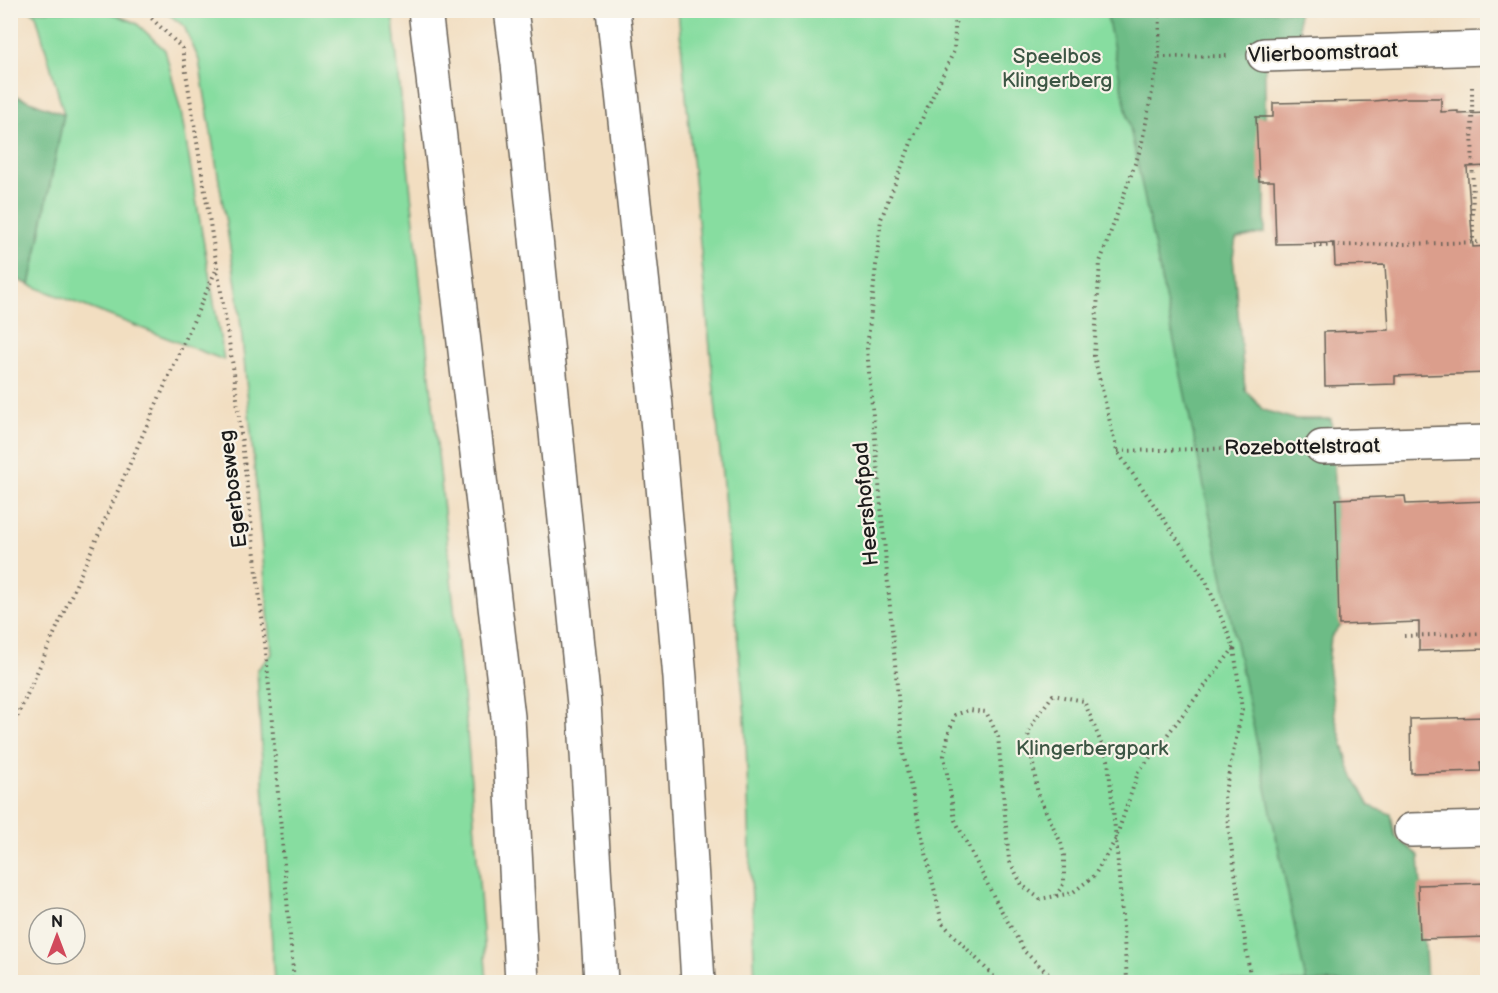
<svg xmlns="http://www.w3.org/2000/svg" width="1498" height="993" font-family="'Balsamiq Sans',sans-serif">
  <rect width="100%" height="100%" fill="#f7f3e8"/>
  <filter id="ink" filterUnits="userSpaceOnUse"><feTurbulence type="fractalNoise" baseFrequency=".0167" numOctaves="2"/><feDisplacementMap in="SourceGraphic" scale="12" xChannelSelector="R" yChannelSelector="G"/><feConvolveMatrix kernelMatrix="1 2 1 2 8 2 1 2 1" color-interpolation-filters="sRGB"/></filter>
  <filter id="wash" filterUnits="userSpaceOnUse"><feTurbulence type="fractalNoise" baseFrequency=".008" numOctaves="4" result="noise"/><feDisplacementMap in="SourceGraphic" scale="24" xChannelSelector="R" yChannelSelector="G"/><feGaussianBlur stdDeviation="1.35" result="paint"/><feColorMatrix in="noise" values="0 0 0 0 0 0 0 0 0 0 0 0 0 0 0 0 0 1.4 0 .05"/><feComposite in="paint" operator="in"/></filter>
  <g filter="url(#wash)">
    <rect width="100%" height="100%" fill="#f2dec1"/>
    <g fill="#87dda0" stroke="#527c5e" stroke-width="1.5">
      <path d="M 31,11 L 106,11 L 136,23 L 165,50 L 181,112 L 224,360 L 30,285 L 64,114 L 36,15 Z"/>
      <path d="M 164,11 L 392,11 L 467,732 L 487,982 L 274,982 L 257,670 L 272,654 L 238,296 L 199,60 L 184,26 Z"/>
      <path d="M 678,11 L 1172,11 L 1266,494 L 1391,982 L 755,982 L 745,717 Z"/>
    </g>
    <g fill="#6dbc86" stroke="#446c51" stroke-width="1.5">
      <path d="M 1106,11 L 1298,11 L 1300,39 L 1265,40 L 1265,233 L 1236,239 L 1233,257 L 1245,389 L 1263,410 L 1294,419 L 1331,419 L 1344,621 L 1331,637 L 1328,665 L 1335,717 L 1350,769 L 1370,806 L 1391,814 L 1395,836 L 1419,856 L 1427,982 L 1306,982 Z"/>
      <path d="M 11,94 L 64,114 L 30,285 L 11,277 Z"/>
    </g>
    <g id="blocks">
      <g fill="#db9e8c">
        <path d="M 1406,98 L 1441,98 L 1441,112 L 1458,111 L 1458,114 L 1488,113 L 1488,166 L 1467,167 L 1473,247 L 1488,246 L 1488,373 L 1395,376 L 1395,384 L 1325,386 L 1324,332 L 1389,330 L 1385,265 L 1335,266 L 1334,243 L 1276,244 L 1274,181 L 1259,181 L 1256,117 L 1273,117 L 1273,103 L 1373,101 Z"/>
        <path d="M 1405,496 L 1406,504 L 1488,501 L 1488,649 L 1419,651 L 1419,622 L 1339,625 L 1336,499 Z"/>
        <path d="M 1488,717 L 1488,762 L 1480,762 L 1481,771 L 1411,773 L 1410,719 Z"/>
        <path d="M 1488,883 L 1488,937 L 1420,939 L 1418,885 Z"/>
      </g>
    </g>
  </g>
  <g filter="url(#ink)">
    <use href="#blocks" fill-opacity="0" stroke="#676056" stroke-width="1.5"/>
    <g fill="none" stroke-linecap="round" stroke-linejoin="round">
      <defs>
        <g id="minor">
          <path d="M 1264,55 L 1488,48"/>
          <path d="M 1322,447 L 1488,442"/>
          <path d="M 1411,830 L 1488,828"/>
        </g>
        <g id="highway">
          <path d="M 425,10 L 508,717 L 522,982"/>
          <path d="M 511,10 L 518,64 L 584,704 L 601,982"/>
          <path d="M 613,10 L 655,396 L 680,678 L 698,982"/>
        </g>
      </defs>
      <use href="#minor" stroke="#676056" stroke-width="36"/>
      <use href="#highway" stroke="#676056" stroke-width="36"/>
      <g stroke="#676056" stroke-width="4" stroke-dasharray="1.5 4.5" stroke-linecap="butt">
        <path d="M 143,10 L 182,48 L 234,373 L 266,652 L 294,982"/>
        <path d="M 956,10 L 954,51 L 913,138 L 881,219 L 867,349 L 903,753 L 942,923 L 999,982"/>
        <path d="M 1160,10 L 1159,57 L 1141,147 L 1100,262 L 1094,356 L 1117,451 L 1206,581 L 1234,648 L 1242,710 L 1224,796 L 1251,982"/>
        <path d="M 1159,57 L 1227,56"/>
        <path d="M 1472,87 L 1473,242"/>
        <path d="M 1314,246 L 1488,242"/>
        <path d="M 1118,451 L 1284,447"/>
        <path d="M 1404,636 L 1488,633"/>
        <path d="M 10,733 L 217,268"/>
        <path d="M 1117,835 L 1138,773 L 1234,648"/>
        <path d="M 1056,896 L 1064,883 L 1064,856 L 1061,843 L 1038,795 L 1028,733 L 1035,719 L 1053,695 L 1084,701 L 1108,760 L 1116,839"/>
        <path d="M 1057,982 L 1025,952 L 996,901 L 955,820 L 944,756 L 949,732 L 955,715 L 969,710 L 986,712 L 998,736 L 1009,860 L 1022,885 L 1040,899 L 1072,893 L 1094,876 L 1116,839 L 1127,978 L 1125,982"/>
      </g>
      <use href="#minor" stroke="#fff" stroke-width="33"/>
      <use href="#highway" stroke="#fff" stroke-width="33"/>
    </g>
  </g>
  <g text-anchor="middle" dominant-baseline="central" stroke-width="4.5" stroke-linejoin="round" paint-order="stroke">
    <g font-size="21" fill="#1c1c1c" stroke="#f7f3e8">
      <text transform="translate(1323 53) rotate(-2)">Vlierboomstraat</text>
      <text transform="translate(1302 447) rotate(-1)">Rozebottelstraat</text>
      <text transform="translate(233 489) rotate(-97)">Egerbosweg</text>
      <text transform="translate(866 504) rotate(-95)">Heershofpad</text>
    </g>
    <g font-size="21" fill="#3c5644" stroke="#f7f3e8">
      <text x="1057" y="56">Speelbos<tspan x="1057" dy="24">Klingerberg</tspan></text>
      <text x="1092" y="748">Klingerbergpark</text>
    </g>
  </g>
  <rect width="1498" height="993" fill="none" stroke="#f7f3e8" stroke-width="36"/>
  <g transform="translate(57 936)"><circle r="28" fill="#f7f3e8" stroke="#9f9d96" stroke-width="1.5"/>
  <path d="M0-4.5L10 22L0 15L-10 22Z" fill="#d1495b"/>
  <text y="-9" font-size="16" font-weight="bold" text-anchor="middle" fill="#1c1c1c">N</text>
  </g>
</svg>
